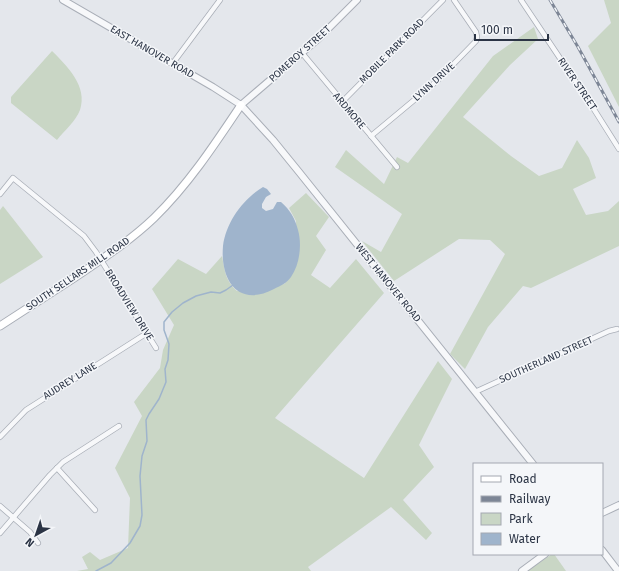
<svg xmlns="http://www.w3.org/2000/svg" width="619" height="571" font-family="'Fira Sans',sans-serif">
  <rect width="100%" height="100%" fill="#e4e7ec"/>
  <g fill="#c9d6c5">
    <path d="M 604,0 L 619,0 L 619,107 L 588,46 L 611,23 Z"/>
    <path d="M 534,27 L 538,39 L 510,65 L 463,117 L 511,156 L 539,176 L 562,168 L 577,140 L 589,158 L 596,178 L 573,189 L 586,215 L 608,211 L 619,201 L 619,246 L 531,288 L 523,286 L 488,327 L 465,369 L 450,354 L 505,254 L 490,240 L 459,239 L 394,281 L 362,241 L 381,252 L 402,214 L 335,167 L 346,150 L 384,184 L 397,157 L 408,163 L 493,56 Z"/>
    <path d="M 52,51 C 67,66 88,86 80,110 C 76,121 64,131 57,140 L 11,103 L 11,97 Z"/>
    <path d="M 306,193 L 329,217 L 316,236 L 326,250 L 311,275 L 330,288 L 356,259 L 384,293 L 275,418 L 364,478 L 438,361 L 452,379 L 419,445 L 434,467 L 403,500 L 432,533 L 426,540 L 391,507 L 308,567 L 311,571 L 77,571 L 88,569 L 82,557 L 90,552 L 100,560 L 128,548 L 130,498 L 115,468 L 142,416 L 134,402 L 160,368 L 163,350 L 174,325 L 152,289 L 178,259 L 206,274 L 222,256 C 225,271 225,280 237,291 L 284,284 L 291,276 L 296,265 L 296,221 L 289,208 Z"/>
    <path d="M 3,206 L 43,257 L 0,284 L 0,210 Z"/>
    <path d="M 552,554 L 554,554 L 566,571 L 527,571 Z"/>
  </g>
  <path fill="#9fb4cc" d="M 263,187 L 267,189 L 271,194 L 266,197 L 262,204 L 262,208 L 266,211 L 273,209 L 277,202 L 281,202 C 290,210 295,218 298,230 C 302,244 300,264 291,277 C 287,283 280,286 274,289 C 238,308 220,280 223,246 C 226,222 243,199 263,187 Z"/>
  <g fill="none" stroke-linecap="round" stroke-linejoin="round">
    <path stroke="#9fb4cc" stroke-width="1.5" d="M 96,571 L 111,563 L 130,543 L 140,526 L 142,515 L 140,476 L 142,456 L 147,441 L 146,420 L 149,414 L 159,399 L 166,382 L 165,369 L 168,360 L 169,344 L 164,330 L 164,322 L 172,312 L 183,303 L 196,296 L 211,292 L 220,293 L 226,290 L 233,285"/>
    <defs>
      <g id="minor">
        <path d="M 521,0 L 590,103 L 619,149"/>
        <path d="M 302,53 L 397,167"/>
        <path d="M 173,63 L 220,0"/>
        <path d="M 342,102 L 443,0"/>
        <path d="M 371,136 L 437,81 L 476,41 L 477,37 L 476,32 L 454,0"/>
        <path d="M 0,194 L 13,178 L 84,236 L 96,252 L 156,348"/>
        <path d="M 475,392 L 609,331 L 617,329"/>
        <path d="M 0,437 L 26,410 L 147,333"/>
        <path d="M 57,468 L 95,510"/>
        <path d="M 0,506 L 30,532 L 38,543"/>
        <path d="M 0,533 L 50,475 L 63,462 L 119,426"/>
      </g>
      <g id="tertiary">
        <path d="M 63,0 L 213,87 L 241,105 L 273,140 L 299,172 L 533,464"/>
        <path d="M 241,105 L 318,39 L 357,0"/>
        <path d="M 602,513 L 619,505"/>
        <path d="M 602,550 L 618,571"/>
        <path d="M 522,571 L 545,554"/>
      </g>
      <path id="secondary" d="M 0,326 C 25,310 49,294 74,278 C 102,259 130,241 154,218 C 188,185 215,144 241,105"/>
    </defs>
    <use href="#minor" stroke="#a9aeb7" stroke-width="6"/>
    <use href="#tertiary" stroke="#a9aeb7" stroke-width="8"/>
    <use href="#secondary" stroke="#a9aeb7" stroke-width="9"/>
    <use href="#minor" stroke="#f7f8fa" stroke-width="4.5"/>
    <use href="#tertiary" stroke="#f7f8fa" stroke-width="6"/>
    <use href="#secondary" stroke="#fff" stroke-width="7"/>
    <defs>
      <path id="rail" d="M 550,0 L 578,47 L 619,122"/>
    </defs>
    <use href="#rail" stroke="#7d8696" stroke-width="3"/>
    <use href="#rail" stroke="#f4f6f9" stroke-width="1.5" stroke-dasharray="4.5" stroke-linecap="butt"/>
  </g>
  <g text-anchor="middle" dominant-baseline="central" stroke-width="3" stroke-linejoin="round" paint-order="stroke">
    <g font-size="10" fill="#2b3445" stroke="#f4f6f9">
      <text transform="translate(392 51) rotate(-45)">MOBILE PARK ROAD</text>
      <text transform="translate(152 52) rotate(30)">EAST HANOVER ROAD</text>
      <text transform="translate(300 54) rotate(-42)">POMEROY STREET</text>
      <text transform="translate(434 82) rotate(-42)">LYNN DRIVE</text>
      <text transform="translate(577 84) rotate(56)">RIVER STREET</text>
      <text transform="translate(349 111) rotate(50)">ARDMORE</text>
      <text transform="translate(78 274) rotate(-34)">SOUTH SELLARS MILL ROAD</text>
      <text transform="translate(388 283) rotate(51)">WEST HANOVER ROAD</text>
      <text transform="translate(129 305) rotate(58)">BROADVIEW DRIVE</text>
      <text transform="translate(546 360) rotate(-24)">SOUTHERLAND STREET</text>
      <text transform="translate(70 381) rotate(-32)">AUDREY LANE</text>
    </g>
  </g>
  <rect x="473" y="463" width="130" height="92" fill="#f4f6f9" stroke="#a4a8b1"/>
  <rect x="481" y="476" width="20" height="6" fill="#ffffff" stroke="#a4a8b1"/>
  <text x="509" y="483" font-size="12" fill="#2b3445">Road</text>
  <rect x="481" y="496" width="20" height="6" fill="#7d8696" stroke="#a4a8b1"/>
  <text x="509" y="503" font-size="12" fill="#2b3445">Railway</text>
  <rect x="481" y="513" width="20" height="12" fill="#c9d6c5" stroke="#a4a8b1"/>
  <text x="509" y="523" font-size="12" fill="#2b3445">Park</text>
  <rect x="481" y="533" width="20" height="12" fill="#9fb4cc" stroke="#a4a8b1"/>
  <text x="509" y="543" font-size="12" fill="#2b3445">Water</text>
  <g transform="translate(36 535) rotate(220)" stroke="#f4f6f9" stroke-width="3" paint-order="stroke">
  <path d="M0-3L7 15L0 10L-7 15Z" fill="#2b3445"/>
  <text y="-6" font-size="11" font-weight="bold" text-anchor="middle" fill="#2b3445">N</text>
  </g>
  <path d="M475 34v6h73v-6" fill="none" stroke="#2b3445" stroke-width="2"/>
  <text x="481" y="34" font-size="12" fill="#2b3445" stroke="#f4f6f9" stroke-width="3" paint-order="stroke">100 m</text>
</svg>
